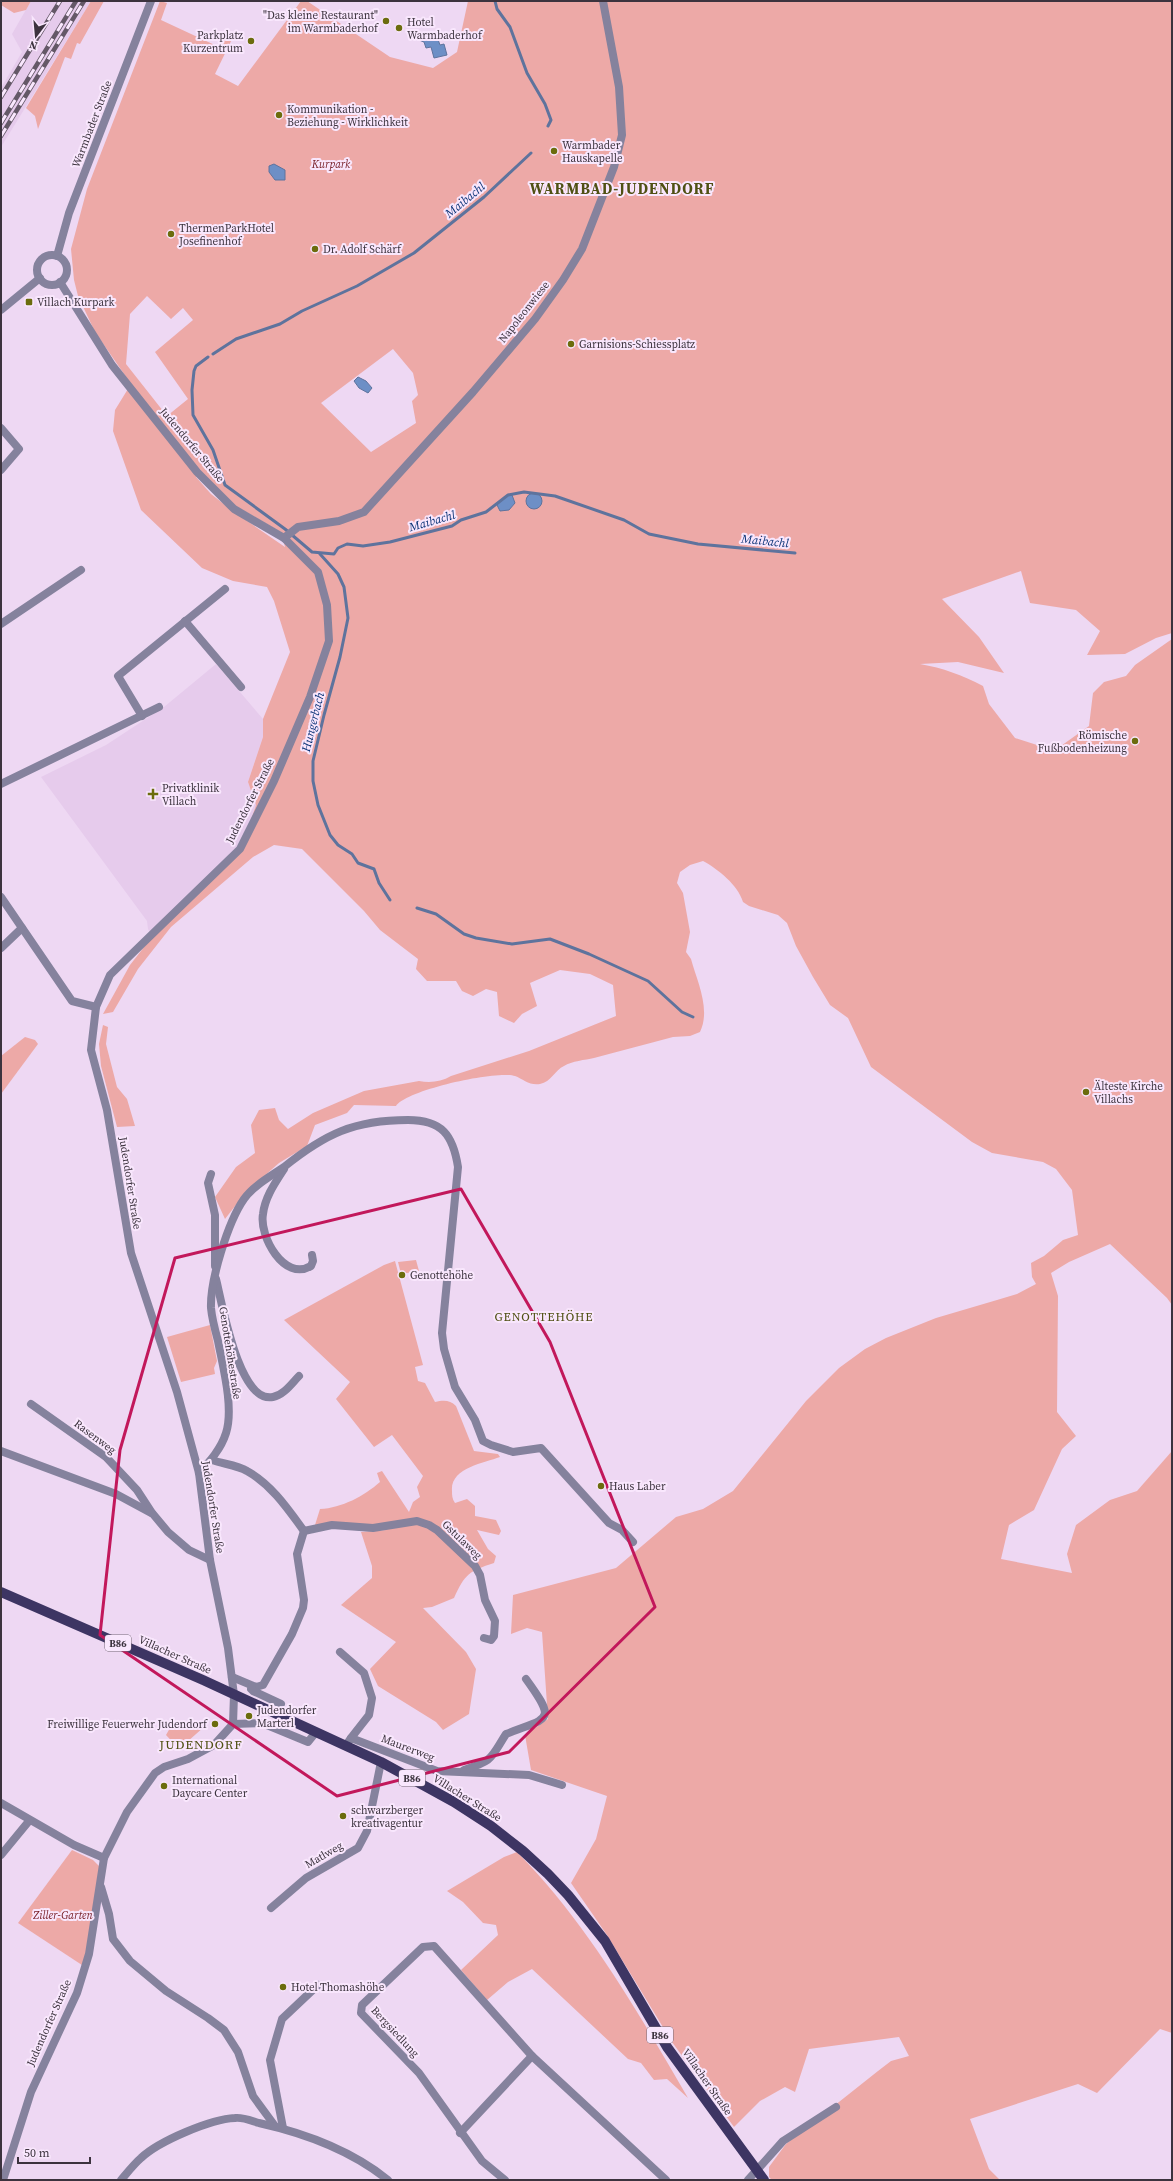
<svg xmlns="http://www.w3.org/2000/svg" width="1173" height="2181" font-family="'Source Serif 4',serif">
  <rect width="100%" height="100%" fill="#eed8f3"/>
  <g fill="#e6cbec">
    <path d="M 31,1 L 91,1 L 1,147 L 1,88 L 22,52 L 12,34 Z"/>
    <path d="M 216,664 L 263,719 L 263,737 L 248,782 L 256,805 L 243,844 L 152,937 L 148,929 L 147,921 L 41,777 L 106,745 L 164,707 Z"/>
  </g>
  <g fill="#eda9a7" fill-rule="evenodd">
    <path d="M 1,1 L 31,1 L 26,10 L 14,13 L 1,5 Z"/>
    <path d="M 91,1 L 104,1 L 80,44 L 77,43 L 71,59 L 65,57 L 38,129 L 35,116 L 26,108 Z"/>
    <path d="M 160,1 L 167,3 L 161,20 L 219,47 L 227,30 L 234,35 L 215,74 L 238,86 L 301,1 L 307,1 L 390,57 L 433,68 L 457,52 L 468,1 L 1172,1 L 1172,633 L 1156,638 L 1125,654 L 1087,655 L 1100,631 L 1076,610 L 1030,603 L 1021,571 L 942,599 L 979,637 L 1004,673 L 958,662 L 920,664 C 943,668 962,675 983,686 L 989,704 L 1015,738 L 1037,745 L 1051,753 L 1089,726 L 1093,693 L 1104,682 L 1126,676 L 1135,665 L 1172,639 L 1172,1305 L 1167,1298 L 1110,1244 L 1069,1262 L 1051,1273 L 1058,1296 L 1057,1412 L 1076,1436 L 1062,1449 L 1034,1510 L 1009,1525 L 1001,1559 L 1072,1573 L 1067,1554 L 1076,1525 L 1110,1500 L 1137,1491 L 1172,1451 L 1172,2033 L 1160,2029 L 1097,2093 L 1078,2084 L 970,2119 L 989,2169 L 1000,2180 L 772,2180 L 769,2177 L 769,2167 L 786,2144 L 878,2071 L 891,2061 L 909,2056 L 899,2037 L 809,2049 L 795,2092 L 785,2087 L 760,2101 L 734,2127 L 672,2042 L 607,1935 L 571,1883 L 596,1839 L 607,1796 L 531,1770 L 525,1735 L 548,1719 L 542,1632 L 527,1628 L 511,1634 L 513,1595 L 616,1568 L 676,1517 L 703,1509 L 733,1491 L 806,1401 L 839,1368 L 865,1349 L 886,1338 L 936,1318 L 997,1300 L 1017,1294 L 1036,1284 L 1032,1277 L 1031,1263 L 1044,1256 L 1063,1240 L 1078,1235 L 1072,1190 L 1056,1169 L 1043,1162 L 992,1153 L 972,1142 L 871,1067 L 848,1018 L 830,1005 L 813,977 L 796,946 L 787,923 L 778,915 L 749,906 L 743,902 C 738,885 718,869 703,861 L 690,865 L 680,872 L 677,883 L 683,893 L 690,932 L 686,952 L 691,959 C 697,981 711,1009 700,1032 L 690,1036 L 673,1037 C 647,1044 620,1051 594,1058 C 585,1060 572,1061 564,1066 C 555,1070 551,1082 540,1084 C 530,1086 523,1079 515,1076 C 496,1070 406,1090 396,1106 L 354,1105 L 347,1113 L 315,1125 L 307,1146 L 279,1163 L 246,1192 L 225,1219 L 215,1197 L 236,1167 L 255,1153 L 251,1125 L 259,1110 L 275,1108 L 279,1120 L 288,1129 L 313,1113 L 364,1091 L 419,1081 C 430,1083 441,1082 451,1076 L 529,1051 L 616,1016 L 613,985 L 590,974 L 560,970 L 530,983 L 537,1006 L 522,1014 L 514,1023 L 499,1016 L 497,992 L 486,989 L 473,996 L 462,991 L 456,981 L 427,981 L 416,969 L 418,959 L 380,930 L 364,911 L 302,849 L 274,845 L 253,857 L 171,927 L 138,969 L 113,1012 L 103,1014 L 130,965 L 152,937 L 243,844 L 256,805 L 248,782 L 263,737 L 263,719 L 290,652 L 274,601 L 267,587 L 233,581 L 202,568 L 141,510 L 113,431 L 115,410 L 131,384 L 95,332 L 78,296 L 74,280 L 71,249 L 87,189 ZM 147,296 L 171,319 L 183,308 L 193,320 L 155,352 L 188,399 L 167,416 L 126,364 L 130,314 ZM 393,349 L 413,373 L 418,395 L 412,401 L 416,423 L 371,452 L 321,403 ZM 202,474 L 234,505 L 281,532 L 285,547 L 234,512 L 211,494 L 196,477 Z"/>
    <path d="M 103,1025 L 108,1027 L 106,1044 L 117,1087 L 127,1099 L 135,1126 L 117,1127 L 101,1066 L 99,1044 Z"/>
    <path d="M 25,1037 L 35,1040 L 38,1044 L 1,1094 L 1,1056 Z"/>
    <path d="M 416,1260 L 419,1271 L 401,1274 L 398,1262 Z"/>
    <path d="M 395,1261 L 423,1365 L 415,1367 L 418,1381 L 425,1383 L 435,1402 C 444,1400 450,1400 456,1406 L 474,1451 L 498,1454 L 500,1457 C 484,1463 450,1468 452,1491 C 452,1495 452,1499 455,1503 L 467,1499 L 475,1506 L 475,1516 L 496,1520 L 501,1531 L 499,1535 L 477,1530 L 488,1549 L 496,1556 L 494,1563 C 469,1571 465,1574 454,1598 L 432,1607 L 423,1608 L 466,1652 L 476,1669 L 469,1714 L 443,1730 L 436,1722 L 378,1686 L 370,1669 L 396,1642 L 341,1605 L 372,1578 L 372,1566 L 361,1532 L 386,1530 L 315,1525 L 320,1509 C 342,1508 364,1496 380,1482 L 377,1473 L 382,1471 L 409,1512 L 413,1502 L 420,1497 L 417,1487 L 423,1476 L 392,1435 L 374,1447 L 336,1399 L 350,1382 L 284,1320 L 384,1265 Z"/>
    <path d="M 210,1325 L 217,1361 L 214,1368 L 215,1374 L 181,1382 L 167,1337 Z"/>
    <path d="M 197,1723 L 204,1727 L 179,1749 L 166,1735 L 170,1728 L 192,1728 Z"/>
    <path d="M 72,1850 L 93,1860 L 102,1869 L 85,1967 L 18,1923 Z"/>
    <path d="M 517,1852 C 587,1923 638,2012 688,2098 L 667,2079 L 654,2080 L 641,2063 L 628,2059 L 532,1969 L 508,1982 L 487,2000 L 461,1970 L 498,1935 L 496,1925 L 483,1923 L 463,1902 L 447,1891 L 504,1857 Z"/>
  </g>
  <g fill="#6d8fc6" stroke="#5e739d">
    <path d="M 436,34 L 440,45 L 444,44 L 447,55 L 434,58 L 431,47 L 426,48 L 424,42 L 419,40 L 420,38 Z"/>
    <path d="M 274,164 L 285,170 L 285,180 L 275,180 L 269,172 L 269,166 Z"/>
    <path d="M 358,377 L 366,381 L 372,388 L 368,393 L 359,388 L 354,381 Z"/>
    <circle cx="534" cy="501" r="8"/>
    <path d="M 508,495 L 512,495 L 515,503 L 509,510 L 500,511 L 497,505 Z"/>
  </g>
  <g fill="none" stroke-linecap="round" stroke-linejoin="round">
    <g stroke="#5e739d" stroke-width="3">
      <path d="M 495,1 L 497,9 L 510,27 L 527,73 L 545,104 L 551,120 L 548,126"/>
      <path d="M 213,354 L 236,339 L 280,324 L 302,311 L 357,286 L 414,253 L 484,197 L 531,153"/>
      <path d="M 208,357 L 196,366 L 194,371 L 192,390 L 193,415 L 213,450 L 225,485 L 285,529 L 312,552 L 334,554 L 338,548 L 347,544 L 363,546 L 390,542 L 452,526 L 461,520 L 486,512 L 508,495 L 524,492 L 555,496 L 624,520 L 649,534 L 698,544 L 795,553"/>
      <path d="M 320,554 L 338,574 L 344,587 L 348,618 L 340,657 L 324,715 L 313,761 L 313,781 L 318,805 L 330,835 L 338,845 L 352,854 L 358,863 L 374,869 L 379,883 L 390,900"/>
      <path d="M 417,908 L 436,914 L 464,934 L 476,938 L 512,944 L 550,939 L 589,954 L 648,981 L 682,1012 L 693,1017"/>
    </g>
    <g stroke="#85829d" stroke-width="8">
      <path d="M 1,428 L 19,449 L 1,470"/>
      <path d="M 284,538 L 298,527 L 339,521 L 364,512 L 473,392 L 535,319 L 563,280 L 582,249 L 614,167 L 622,135 L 619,87 L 603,1"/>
      <path d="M 185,621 L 241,687"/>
      <path d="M 1,624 L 81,570"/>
      <path d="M 142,716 L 118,676 L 225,589"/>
      <path d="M 1,784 L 159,707"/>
      <path d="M 1,897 L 72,1001 L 96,1007"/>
      <path d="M 1,948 L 22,928"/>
      <path d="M 284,1169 C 275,1183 265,1197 263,1214 C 259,1236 284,1282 311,1266 L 313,1261 L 312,1255"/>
      <path d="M 211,1174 L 208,1183 L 215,1215 L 215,1266"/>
      <path d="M 216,1279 C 222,1303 239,1404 273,1397 C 284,1395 292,1383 299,1376"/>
      <path d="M 31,1404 L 106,1457 L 137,1490 L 152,1513"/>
      <path d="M 1,1451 L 116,1494 L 153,1514 L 168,1532 L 189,1550 L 210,1560"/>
      <path d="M 212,1460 C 223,1464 237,1465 247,1471 C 272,1485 288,1509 304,1531"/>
      <path d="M 199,1473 C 210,1461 221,1449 226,1433 C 234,1408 223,1367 218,1341 C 215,1330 212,1319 211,1308 C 210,1280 228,1222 244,1199 C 253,1186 271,1176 284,1167 C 325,1134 354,1120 408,1120 C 442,1120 453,1135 458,1167 L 442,1333 L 444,1349 L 455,1387 L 475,1420 L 483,1441 L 491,1445 L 513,1452 L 541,1448 L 609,1523 L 622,1530 L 633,1542"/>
      <path d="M 304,1531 L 332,1525 L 373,1528 L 417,1521 L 429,1525 L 437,1530 L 475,1566 L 480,1575 L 485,1600 L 495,1621 L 494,1636 L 491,1640 L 484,1638"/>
      <path d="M 340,1652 L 364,1673 L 372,1698 L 369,1715 L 351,1738"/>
      <path d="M 232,1677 L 256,1687 L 263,1685 L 292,1634 L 303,1608 L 304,1600 L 297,1554 L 304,1531"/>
      <path d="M 252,1686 L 251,1689 L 253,1691 L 281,1704"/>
      <path d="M 233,1724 L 262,1723 L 308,1742 L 316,1732"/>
      <path d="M 346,1745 L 351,1738 L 437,1771 L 529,1775 L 562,1785"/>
      <path d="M 464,1770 C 494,1760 490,1759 506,1734 C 548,1717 558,1723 526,1679"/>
      <path d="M 1,1803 L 74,1845 L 104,1858"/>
      <path d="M 1,1855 L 29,1821"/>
      <path d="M 101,1887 L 109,1914 L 113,1939 L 130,1961 L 166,1991 L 208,2018 L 224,2030 L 238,2052 L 253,2096 L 275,2126"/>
      <path d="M 271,1908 L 306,1878 L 358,1848 L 367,1831 L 381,1762"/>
      <path d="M 283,2128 L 270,2060 L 282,2019 L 318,1985"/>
      <path d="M 460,2133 L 532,2056"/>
      <path d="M 3,2180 L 31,2092 L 77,1993 L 89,1954 L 104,1858 L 127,1812 L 155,1773 L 164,1767 L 188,1759 L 214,1745 L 233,1724 L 234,1695 L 228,1648 L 210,1560 L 199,1473 L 177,1392 L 131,1253 L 107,1110 L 91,1050 L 96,1007 L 110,975 L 240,849 L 274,781 L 310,697 L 329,641 L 327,605 L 318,572 L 284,538 L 234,509 L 197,472 L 112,365 L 60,282"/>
      <path d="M 121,2180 C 127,2173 134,2164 141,2158 C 159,2141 211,2119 235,2118 C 243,2117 252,2121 259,2123 C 304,2133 352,2151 388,2180"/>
      <path d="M 505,2180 L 482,2161 L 419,2073 L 361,2013 L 362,2005 L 423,1947 L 434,1946 L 532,2056 L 666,2180"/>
      <path d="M 748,2180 L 783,2141 L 836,2107"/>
    </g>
    <g stroke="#85829d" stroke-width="8">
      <circle cx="52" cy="270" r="15"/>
      <path d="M 57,256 L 69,213 L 151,1"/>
      <path d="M 1,310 L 40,278"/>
    </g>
    <path stroke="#3d3563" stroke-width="10" d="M 1,1592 L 203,1680 L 381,1762 L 454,1802 L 491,1826 L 523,1851 L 548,1874 L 568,1895 L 605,1941 L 667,2047 L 764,2180"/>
    <defs>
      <g id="rail">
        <path d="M 1,97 L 60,1"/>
        <path d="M 1,123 L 76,1"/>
        <path d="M 1,136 L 84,1"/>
      </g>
    </defs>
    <use href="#rail" stroke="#645867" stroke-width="4.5"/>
    <use href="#rail" stroke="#f9e7fd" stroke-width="3" stroke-dasharray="9" stroke-linecap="butt"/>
  </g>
  <path fill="none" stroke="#c2185b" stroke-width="3" stroke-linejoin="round" d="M 461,1189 L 550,1342 L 655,1607 L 509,1752 L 337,1796 L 100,1635 L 120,1450 L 175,1258 Z"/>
  <g fill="#6b6c0d" stroke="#f9e7fd" stroke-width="1.5">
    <circle cx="386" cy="21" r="4"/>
    <circle cx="399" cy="28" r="4"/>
    <circle cx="251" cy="41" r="4"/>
    <circle cx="279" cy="115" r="4"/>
    <circle cx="554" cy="151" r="4"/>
    <circle cx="171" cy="234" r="4"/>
    <circle cx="315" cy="249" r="4"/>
    <rect x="25" y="298" width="8" height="8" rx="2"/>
    <circle cx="571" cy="344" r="4"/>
    <circle cx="1135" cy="741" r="4"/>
    <path d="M151 788h4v4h4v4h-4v4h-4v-4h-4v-4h4z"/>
    <circle cx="1086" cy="1092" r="4"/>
    <circle cx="402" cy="1275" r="4"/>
    <circle cx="601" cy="1486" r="4"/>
    <circle cx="249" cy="1716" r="4"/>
    <circle cx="215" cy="1724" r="4"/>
    <circle cx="164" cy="1786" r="4"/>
    <circle cx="343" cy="1816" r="4"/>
    <circle cx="283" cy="1987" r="4"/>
  </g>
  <g text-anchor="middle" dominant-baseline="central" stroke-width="4" stroke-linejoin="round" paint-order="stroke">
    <g fill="#f9e7fd" stroke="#756977" stroke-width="1">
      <rect x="105" y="1635" width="26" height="16" rx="3"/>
      <rect x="399" y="1770" width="26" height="16" rx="3"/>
      <rect x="647" y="2027" width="26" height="16" rx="3"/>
    </g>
    <g font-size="10" font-weight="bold" fill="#3c333e">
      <text x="118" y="1643">B86</text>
      <text x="412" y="1778">B86</text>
      <text x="660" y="2035">B86</text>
    </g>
    <g font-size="11" fill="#3c333e" stroke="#f9e7fd" text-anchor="start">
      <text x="378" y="15" text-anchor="end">"Das kleine Restaurant"<tspan x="378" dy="13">im Warmbaderhof</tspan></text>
      <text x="407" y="22">Hotel<tspan x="407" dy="13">Warmbaderhof</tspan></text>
      <text x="243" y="35" text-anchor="end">Parkplatz<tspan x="243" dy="13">Kurzentrum</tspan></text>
      <text x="287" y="109">Kommunikation -<tspan x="287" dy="13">Beziehung - Wirklichkeit</tspan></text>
      <text x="562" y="145">Warmbader<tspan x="562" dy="13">Hauskapelle</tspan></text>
      <text x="179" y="228">ThermenParkHotel<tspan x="179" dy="13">Josefinenhof</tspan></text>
      <text x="323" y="249">Dr. Adolf Schärf</text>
      <text x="37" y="302">Villach Kurpark</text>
      <text x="579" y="344">Garnisions-Schiessplatz</text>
      <text x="1127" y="735" text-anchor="end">Römische<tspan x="1127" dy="13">Fußbodenheizung</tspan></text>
      <text x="162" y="788">Privatklinik<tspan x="162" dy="13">Villach</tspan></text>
      <text x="1094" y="1086">Älteste Kirche<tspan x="1094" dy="13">Villachs</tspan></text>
      <text x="410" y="1275">Genottehöhe</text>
      <text x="609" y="1486">Haus Laber</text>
      <text x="257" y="1710">Judendorfer<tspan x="257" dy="13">Marterl</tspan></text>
      <text x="207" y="1724" text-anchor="end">Freiwillige Feuerwehr Judendorf</text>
      <text x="172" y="1780">International<tspan x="172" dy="13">Daycare Center</tspan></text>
      <text x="351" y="1810">schwarzberger<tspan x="351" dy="13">kreativagentur</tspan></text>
      <text x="291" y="1987">Hotel Thomashöhe</text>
    </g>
    <g font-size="11" fill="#3c333e" stroke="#f9e7fd">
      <text transform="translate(92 124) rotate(-69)">Warmbader Straße</text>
      <text transform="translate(524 312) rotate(-52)">Napoleonwiese</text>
      <text transform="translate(192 445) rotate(50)">Judendorfer Straße</text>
      <text transform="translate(250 801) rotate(-63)">Judendorfer Straße</text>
      <text transform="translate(130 1183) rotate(81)">Judendorfer Straße</text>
      <text transform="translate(230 1353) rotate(81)">Genottehöhestraße</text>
      <text transform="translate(95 1437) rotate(37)">Rasenweg</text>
      <text transform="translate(213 1507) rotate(81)">Judendorfer Straße</text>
      <text transform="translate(462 1540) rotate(44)">Gstulaweg</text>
      <text transform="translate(175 1655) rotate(24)">Villacher Straße</text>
      <text transform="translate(408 1748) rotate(21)">Maurerweg</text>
      <text transform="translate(467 1798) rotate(32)">Villacher Straße</text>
      <text transform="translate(324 1855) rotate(-30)">Matlweg</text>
      <text transform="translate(49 2023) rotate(-66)">Judendorfer Straße</text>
      <text transform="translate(395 2032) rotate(47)">Bergsiedlung</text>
      <text transform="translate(707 2082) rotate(55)">Villacher Straße</text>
    </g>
    <g font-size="11" font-style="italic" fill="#792028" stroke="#f9e7fd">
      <text x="331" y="164">Kurpark</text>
      <text x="63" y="1915">Ziller-Garten</text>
    </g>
    <g font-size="12" font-style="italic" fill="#0a3376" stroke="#f9e7fd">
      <text transform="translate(465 200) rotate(-40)">Maibachl</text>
      <text transform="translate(432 521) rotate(-16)">Maibachl</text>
      <text transform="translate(765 541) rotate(6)">Maibachl</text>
      <text transform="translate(313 722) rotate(-76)">Hungerbach</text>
    </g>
    <g font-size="12" letter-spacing="1" fill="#4f5013" stroke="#f9e7fd">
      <text x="544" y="1317">GENOTTEHÖHE</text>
    </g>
    <g font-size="13" letter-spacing="1" fill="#4f5013" stroke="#f9e7fd">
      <text x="201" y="1744">JUDENDORF</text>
    </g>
    <g font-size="15" font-weight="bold" letter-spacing="1" fill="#4f5013" stroke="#f9e7fd">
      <text x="622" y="188">WARMBAD-JUDENDORF</text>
    </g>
  </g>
  <rect width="1173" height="2181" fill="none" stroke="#3c333e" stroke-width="4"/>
  <g transform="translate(36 36) rotate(196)" stroke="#f9e7fd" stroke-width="3" paint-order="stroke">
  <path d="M0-3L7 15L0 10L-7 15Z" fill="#3c333e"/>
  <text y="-6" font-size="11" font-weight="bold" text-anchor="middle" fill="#3c333e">N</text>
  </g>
  <path d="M18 2157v6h72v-6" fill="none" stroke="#3c333e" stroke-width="2"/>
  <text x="24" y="2157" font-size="12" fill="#3c333e" stroke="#f9e7fd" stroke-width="3" paint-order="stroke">50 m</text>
</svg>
